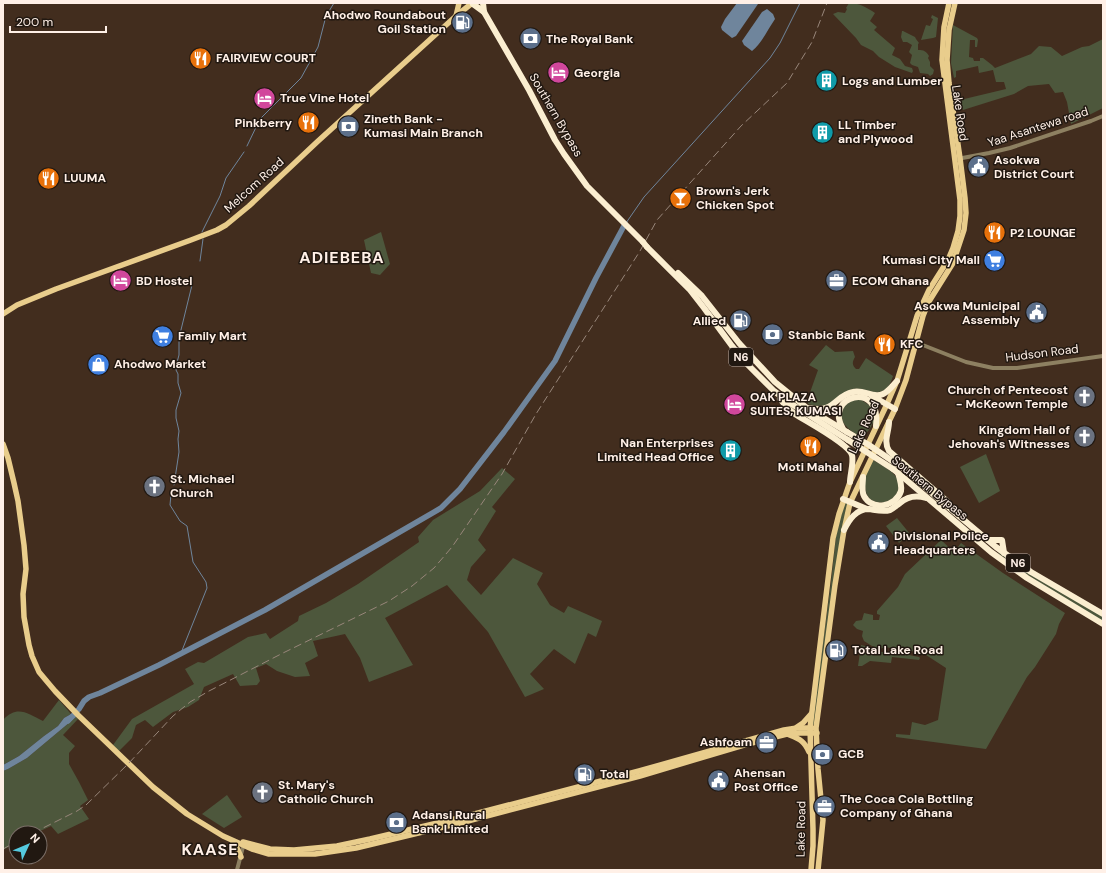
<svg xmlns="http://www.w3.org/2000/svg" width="1106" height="873" font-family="'DM Sans',sans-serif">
  <rect width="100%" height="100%" fill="#422d1e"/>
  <g fill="#4d573c">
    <path d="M 849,3 C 859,3 866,7 875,13 L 870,21 L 877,27 L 874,30 L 895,48 L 892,55 L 900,59 L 905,66 L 912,68 L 913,71 L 912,73 L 895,67 L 879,57 L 873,51 L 861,45 L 856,38 L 833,14 L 838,12 L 845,13 L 847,9 L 846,8 Z"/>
    <path d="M 932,15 L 938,18 L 936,37 L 933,38 L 921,40 L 926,25 L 930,26 L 933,19 L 931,18 Z"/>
    <path d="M 953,25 L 977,38 L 978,40 L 977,47 L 975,47 L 975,40 L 970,40 L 969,57 L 973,58 L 974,61 L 980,61 L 980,58 L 983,58 L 992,65 L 995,68 L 1031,54 L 1039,46 L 1051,47 L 1062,56 L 1082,47 L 1089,46 L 1103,39 L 1103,108 L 1071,124 L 1067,102 L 1063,92 L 1055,93 L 1049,84 L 1028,86 L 1014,94 L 963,110 L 960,100 L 1006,89 L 1004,82 L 996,82 L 993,70 L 979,73 L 978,66 L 956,71 L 956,77 L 954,78 L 951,63 Z"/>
    <path d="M 902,31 L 903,31 L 915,37 L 916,39 L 919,43 L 918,44 L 918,50 C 924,50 926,51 929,56 L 928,58 L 930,62 L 930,66 L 934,70 L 933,74 L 930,76 L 928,74 L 920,73 L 918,67 L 912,65 L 910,63 L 912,55 L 909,52 L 912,45 L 907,42 L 903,42 L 901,37 Z"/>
    <path d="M 381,232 L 390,264 L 380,275 L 371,273 L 364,240 Z"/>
    <path d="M 826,345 L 835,352 L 853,351 L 855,357 C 852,362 852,365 856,369 L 859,369 L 866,358 L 893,376 C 891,382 889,388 883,391 C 873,395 863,387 853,389 C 845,391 841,397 835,401 C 826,407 817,407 808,404 L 808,398 L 818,370 L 809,365 Z"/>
    <path d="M 860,399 L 872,407 L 874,421 L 869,430 L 862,438 C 857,434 850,431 846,426 C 839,419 841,405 851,401 C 853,400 857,400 860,399 Z"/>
    <path d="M 986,454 L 1000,491 L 979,503 L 960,467 Z"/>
    <path d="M 873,460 C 880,464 895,472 897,479 C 907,503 866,514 865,486 C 865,484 865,480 865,477 C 867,471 871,465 873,460 Z"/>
    <path d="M 502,468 L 515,479 L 492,507 L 496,511 L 478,540 L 486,550 L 471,567 L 467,580 L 481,595 L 513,558 L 543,573 L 537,584 L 550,605 L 564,613 L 568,606 L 602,621 L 596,637 L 588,633 L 575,664 L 554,649 L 530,674 L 544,689 L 525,697 L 488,632 L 447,585 L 385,618 L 413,665 L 369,682 L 360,658 L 345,634 L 313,641 L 318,656 L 305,663 L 310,676 L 295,677 L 277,671 L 266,664 L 256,668 L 260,681 L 257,685 L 240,686 L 233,674 L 204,687 L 199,700 L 188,707 L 173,712 L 153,727 L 145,720 L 136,725 L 132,738 L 119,751 L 113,745 L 132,719 L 194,684 L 185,669 L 198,662 L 204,663 L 248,637 L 266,633 L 270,639 L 298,621 L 299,616 L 326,603 L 358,584 L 419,542 L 418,537 L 433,520 L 480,491 Z"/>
    <path d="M 844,501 L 849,503 L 814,725 L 812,724 L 831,582 L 836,536 Z"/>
    <path d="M 897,518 L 910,534 L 899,543 L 886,526 Z"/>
    <path d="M 941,540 L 954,552 L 961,543 L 1003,573 L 1065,613 L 1059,624 L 1056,634 L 1035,667 L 1027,677 L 986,749 L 896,737 L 896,734 L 910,735 L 912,722 L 925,725 L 938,720 L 946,668 L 926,655 L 917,652 L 885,647 L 880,649 L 872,646 L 864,641 L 862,636 L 863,631 L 857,629 L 853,625 L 856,621 L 862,620 L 864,613 L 873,615 L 873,620 L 879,620 L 880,615 L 877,614 L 877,611 L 898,587 L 905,574 Z"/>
    <path d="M 999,552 L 1103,615 L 1103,622 C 1067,600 1031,579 998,553 Z"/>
    <path d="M 861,645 L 865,646 L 882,652 L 894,652 L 919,657 L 920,658 L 919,660 L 892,657 L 891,663 L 870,661 L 862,666 L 858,666 Z"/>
    <path d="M 59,700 L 71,714 L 64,718 L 58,726 L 44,736 L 19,756 L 3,765 L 3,720 C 17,705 27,713 43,721 Z"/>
    <path d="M 76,717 L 78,719 L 63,735 L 75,746 L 69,753 L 69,764 L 79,782 L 88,800 L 80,806 L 89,819 L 58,834 L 51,826 L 36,833 L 16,833 L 16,843 L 3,850 L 3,771 L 8,769 L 27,758 Z"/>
    <path d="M 227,795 L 242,817 L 224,828 L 202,814 Z"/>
  </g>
  <g fill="#6f859c">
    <path d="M 737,3 L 758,4 L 736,36 L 732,38 L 722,30 L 721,27 L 725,19 Z"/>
    <path d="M 767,9 L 773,14 L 775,19 C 768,29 762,43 752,51 L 744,45 L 742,41 L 762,12 Z"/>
    <path d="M 71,714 L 76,717 L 27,758 L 8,769 L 3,771 L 3,765 L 19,756 L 44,736 L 58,726 L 64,718 Z"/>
  </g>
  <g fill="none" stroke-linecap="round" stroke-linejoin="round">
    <g stroke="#6f859c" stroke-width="1">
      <path d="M 247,146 L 260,119 L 301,78 L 318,47 L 326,16 L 334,3"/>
      <path d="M 626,223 L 644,197 L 770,58 L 780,43 L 800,3"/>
      <path d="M 202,232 L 220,196 L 226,178 L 244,152"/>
      <path d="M 200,261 L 203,239"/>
      <path d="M 174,485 L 179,452 L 178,439 L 179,431 L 176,418 L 176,410 L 181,393 L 178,383 L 178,374 L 176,370 L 176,366 L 179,355 L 179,338 L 192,285"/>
      <path d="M 171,494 L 170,505 L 180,521 L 187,526 L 193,562 L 206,582 L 207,588 L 181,653"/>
    </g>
    <path stroke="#6f859c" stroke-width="5.5" d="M 68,721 L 79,709 L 84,701 L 89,697 L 100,693 L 159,665 L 265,610 L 441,508 L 460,489 L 504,432 L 555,361 L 596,278 L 625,224"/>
    <g stroke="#8d8061" stroke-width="4">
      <path d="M 957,159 L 989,153 L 1010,148 L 1091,121 L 1103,116"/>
      <path d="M 910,340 L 966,362 L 993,368 L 1017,368 L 1103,356"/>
      <path d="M 237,870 L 244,843"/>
    </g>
    <g stroke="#e9cd8c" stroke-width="5.5">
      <path d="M 456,16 L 459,3"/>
      <path d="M 3,314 L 17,305 L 56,289 L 191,240 L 217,230 L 226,225 L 249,206 L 317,142 L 456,16 L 471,4"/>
      <path d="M 3,444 L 8,458 L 14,483 L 18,501 L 24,545 L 26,569 L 23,594 L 24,617 L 29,645 L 32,656 L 39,672 L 55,691 L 78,715 L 153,787 L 187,814 L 223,836 L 252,849 L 269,854 L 315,854 L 356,848 L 464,822 L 640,776 L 744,745 L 787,734 L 800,733 L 817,733"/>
      <path d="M 797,727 L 803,723 L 811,714"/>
      <path d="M 787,734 C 799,739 804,740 809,752"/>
      <path d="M 233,842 L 236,846 L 241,857"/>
      <path d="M 243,842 L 270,849 L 294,850 L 337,846 L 370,839 L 463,817 L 639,771 L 784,730 L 797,728 L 812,728"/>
      <path d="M 811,870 L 813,846 L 813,829 L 810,728 L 833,538 L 839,514 L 850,482 L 887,404 L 897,381 L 917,316 L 929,290 L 948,260 L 953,248 L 958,231 L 960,216 L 960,200 L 942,60 L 944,27 L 949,3"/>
      <path d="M 818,870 L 823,820 L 818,769 L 816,728 L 835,585 L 844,530 L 850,503 L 895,409 L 906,380 L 923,316 L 928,303 L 953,263 L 964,230 L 966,213 L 965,198 L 960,158 L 949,83 L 947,60 L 949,30 L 955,3"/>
    </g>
    <g stroke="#fbeed0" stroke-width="6">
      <path d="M 483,3 L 484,12 L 529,90 L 555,140 L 564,154 L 587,186 L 643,242"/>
      <path d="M 473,4 L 484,12"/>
      <path d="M 647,247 L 690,290 L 704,308 L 732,346 L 745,362 L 774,391 L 790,403 L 848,440"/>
      <path d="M 678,273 L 702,296 L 739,343 L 775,382 L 807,408 L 847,432"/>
      <path d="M 872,396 L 895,409"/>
      <path d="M 780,399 C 784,404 789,410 795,414 C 807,422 848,443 852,455 C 854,462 850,475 850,482"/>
      <path d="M 810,408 C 835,413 834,396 853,392 C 864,389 873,399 883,394 C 889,391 893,385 897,381"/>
      <path d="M 889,422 C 889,432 883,441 889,451 L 948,502"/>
      <path d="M 843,429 C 823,395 882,380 876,426"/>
      <path d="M 893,469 L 904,478 L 991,552 L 1027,578 L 1103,624"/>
      <path d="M 863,477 C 863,483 861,490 864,496 C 872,511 896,507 901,491 C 902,485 900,479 898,473"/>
      <path d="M 843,499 L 867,509"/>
      <path d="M 940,500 L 996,547 L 1031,572 L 1103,614"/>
      <path d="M 844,530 C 849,520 856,509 869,509 C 876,510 883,512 890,510 C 894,508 897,505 900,503 C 908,496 916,495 926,498"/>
      <path d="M 988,540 L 1002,540 L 1004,553"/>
    </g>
    <g stroke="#98867a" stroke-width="1" stroke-dasharray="8 4" stroke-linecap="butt">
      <path d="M 33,833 L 77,811 L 86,805 L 128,764 L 173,716 L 190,702 L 209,691 L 283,653 L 389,601 L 412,586 L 434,568 L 452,547 L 502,474 L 536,414 L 573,356 L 640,251 L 657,220 L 741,126 L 787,83 L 812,42 L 827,3"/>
      <path d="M 3,849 L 16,842"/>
    </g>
    <g stroke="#fbeed0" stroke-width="6">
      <path d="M 643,242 L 647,247"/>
      <path d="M 847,432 L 869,445 L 904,469 L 940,500"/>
      <path d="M 848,440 L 893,469"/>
    </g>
  </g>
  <defs>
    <symbol id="fuel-disc" viewBox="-11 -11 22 22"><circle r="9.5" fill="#5c6f8a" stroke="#211811"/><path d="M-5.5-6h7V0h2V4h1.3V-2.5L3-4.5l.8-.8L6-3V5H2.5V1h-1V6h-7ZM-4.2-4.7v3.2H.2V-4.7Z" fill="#fff"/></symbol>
    <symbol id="bank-disc" viewBox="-11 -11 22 22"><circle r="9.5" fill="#5c6f8a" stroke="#211811"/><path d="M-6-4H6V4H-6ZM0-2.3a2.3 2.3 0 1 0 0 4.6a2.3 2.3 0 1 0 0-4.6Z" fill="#fff"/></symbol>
    <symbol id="restaurant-disc" viewBox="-11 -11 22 22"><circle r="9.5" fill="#e8710a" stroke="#211811"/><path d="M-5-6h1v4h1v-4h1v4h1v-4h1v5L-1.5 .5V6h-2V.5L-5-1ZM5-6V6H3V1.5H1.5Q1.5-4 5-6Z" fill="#fff"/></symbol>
    <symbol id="hotel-disc" viewBox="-11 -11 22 22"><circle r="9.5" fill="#d1479c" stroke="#211811"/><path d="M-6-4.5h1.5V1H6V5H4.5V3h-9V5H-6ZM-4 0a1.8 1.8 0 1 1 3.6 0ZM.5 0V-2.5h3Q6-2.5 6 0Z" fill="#fff"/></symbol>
    <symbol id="building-disc" viewBox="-11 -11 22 22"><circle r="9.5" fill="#0f9aa8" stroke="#211811"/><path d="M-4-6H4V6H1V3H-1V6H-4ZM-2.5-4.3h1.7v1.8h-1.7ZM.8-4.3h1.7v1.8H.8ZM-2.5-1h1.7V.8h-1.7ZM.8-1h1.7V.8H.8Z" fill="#fff"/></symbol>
    <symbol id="civic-disc" viewBox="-11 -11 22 22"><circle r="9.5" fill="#5c6f8a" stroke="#211811"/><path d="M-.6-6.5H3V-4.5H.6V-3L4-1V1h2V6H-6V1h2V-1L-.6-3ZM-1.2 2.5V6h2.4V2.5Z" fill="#fff"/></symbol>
    <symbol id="bar-disc" viewBox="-11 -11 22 22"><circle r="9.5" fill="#e8710a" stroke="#211811"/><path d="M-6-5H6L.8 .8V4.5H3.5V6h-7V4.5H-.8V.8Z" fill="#fff"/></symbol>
    <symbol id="supermarket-disc" viewBox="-11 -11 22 22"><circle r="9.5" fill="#3f7fe0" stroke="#211811"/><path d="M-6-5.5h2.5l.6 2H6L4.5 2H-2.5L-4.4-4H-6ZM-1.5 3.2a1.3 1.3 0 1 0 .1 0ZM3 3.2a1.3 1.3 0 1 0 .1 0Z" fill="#fff"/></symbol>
    <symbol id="office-disc" viewBox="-11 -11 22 22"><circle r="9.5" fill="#5c6f8a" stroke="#211811"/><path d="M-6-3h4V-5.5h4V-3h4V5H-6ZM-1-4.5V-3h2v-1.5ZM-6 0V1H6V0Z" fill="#fff"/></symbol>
    <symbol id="shop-disc" viewBox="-11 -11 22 22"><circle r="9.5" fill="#3f7fe0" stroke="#211811"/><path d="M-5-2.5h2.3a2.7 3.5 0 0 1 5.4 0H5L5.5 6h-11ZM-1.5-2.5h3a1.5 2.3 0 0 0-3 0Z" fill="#fff"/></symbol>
    <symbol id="church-disc" viewBox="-11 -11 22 22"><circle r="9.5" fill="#6b7280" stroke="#211811"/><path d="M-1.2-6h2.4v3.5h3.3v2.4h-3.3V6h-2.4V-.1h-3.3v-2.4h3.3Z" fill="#fff"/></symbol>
  </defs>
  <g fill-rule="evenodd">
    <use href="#fuel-disc" x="450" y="10" width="25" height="25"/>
    <use href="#bank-disc" x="518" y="26" width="25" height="25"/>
    <use href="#restaurant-disc" x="188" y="46" width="25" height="25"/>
    <use href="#hotel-disc" x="546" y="60" width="25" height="25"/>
    <use href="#building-disc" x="814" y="68" width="25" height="25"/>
    <use href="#hotel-disc" x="252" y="86" width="25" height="25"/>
    <use href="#restaurant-disc" x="296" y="110" width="25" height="25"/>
    <use href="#bank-disc" x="336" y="114" width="25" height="25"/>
    <use href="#building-disc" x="810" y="120" width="25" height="25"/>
    <use href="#civic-disc" x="966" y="154" width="25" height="25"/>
    <use href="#restaurant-disc" x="36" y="166" width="25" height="25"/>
    <use href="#bar-disc" x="668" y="186" width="25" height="25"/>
    <use href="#restaurant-disc" x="982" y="220" width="25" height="25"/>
    <use href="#supermarket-disc" x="982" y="248" width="25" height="25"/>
    <use href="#hotel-disc" x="108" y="268" width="25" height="25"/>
    <use href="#office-disc" x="824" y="268" width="25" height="25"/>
    <use href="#civic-disc" x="1024" y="300" width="25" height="25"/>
    <use href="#fuel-disc" x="728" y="308" width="25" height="25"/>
    <use href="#bank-disc" x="760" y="322" width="25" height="25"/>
    <use href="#supermarket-disc" x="150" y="324" width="25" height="25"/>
    <use href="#restaurant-disc" x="872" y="332" width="25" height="25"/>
    <use href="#shop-disc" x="86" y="352" width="25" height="25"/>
    <use href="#church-disc" x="1072" y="384" width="25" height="25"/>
    <use href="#hotel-disc" x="722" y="392" width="25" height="25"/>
    <use href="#church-disc" x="1072" y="424" width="25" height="25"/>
    <use href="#restaurant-disc" x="798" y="434" width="25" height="25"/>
    <use href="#building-disc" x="718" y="438" width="25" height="25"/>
    <use href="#church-disc" x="142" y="474" width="25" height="25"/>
    <use href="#civic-disc" x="866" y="530" width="25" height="25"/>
    <use href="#fuel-disc" x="824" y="638" width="25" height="25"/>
    <use href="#office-disc" x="754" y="730" width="25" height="25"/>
    <use href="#bank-disc" x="810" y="742" width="25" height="25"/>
    <use href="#fuel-disc" x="572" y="762" width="25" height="25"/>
    <use href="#civic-disc" x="706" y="768" width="25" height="25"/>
    <use href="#church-disc" x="250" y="780" width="25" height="25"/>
    <use href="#office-disc" x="812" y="794" width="25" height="25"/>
    <use href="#bank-disc" x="384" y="810" width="25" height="25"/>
  </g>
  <g text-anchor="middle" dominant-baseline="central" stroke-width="3" stroke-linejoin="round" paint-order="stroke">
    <g fill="#211811" stroke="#bcafa7" stroke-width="1">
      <rect x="729" y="348" width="24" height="18" rx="3"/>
      <rect x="1006" y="554" width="24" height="18" rx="3"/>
    </g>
    <g font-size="11" font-weight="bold" fill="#fff0e7">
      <text x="741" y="357">N6</text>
      <text x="1018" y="563">N6</text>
    </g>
    <g font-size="12" font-weight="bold" fill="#fff0e7" stroke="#211811" text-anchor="start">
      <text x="446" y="15" text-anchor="end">Ahodwo Roundabout<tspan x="446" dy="14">Goil Station</tspan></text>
      <text x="546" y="39">The Royal Bank</text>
      <text x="216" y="58">FAIRVIEW COURT</text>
      <text x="574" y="73">Georgia</text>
      <text x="842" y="81">Logs and Lumber</text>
      <text x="280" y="98">True Vine Hotel</text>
      <text x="364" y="119">Zineth Bank -<tspan x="364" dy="14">Kumasi Main Branch</tspan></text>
      <text x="292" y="123" text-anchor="end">Pinkberry</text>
      <text x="838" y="125">LL Timber<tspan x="838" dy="14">and Plywood</tspan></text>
      <text x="994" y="160">Asokwa<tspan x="994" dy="14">District Court</tspan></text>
      <text x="64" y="178">LUUMA</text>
      <text x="696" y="191">Brown's Jerk<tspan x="696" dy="14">Chicken Spot</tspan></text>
      <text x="1010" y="233">P2 LOUNGE</text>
      <text x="980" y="260" text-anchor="end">Kumasi City Mall</text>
      <text x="136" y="281">BD Hostel</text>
      <text x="852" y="281">ECOM Ghana</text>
      <text x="1020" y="306" text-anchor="end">Asokwa Municipal<tspan x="1020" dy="14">Assembly</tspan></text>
      <text x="726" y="321" text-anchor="end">Allied</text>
      <text x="788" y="335">Stanbic Bank</text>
      <text x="178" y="336">Family Mart</text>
      <text x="900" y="344">KFC</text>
      <text x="114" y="364">Ahodwo Market</text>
      <text x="1068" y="390" text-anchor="end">Church of Pentecost<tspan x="1068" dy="14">- McKeown Temple</tspan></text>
      <text x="750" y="397">OAK PLAZA<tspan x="750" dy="14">SUITES, KUMASI</tspan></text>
      <text x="1070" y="430" text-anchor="end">Kingdom Hall of<tspan x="1070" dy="14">Jehovah's Witnesses</tspan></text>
      <text x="714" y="443" text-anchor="end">Nan Enterprises<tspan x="714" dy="14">Limited Head Office</tspan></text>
      <text x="810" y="467" text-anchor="middle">Moti Mahal</text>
      <text x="170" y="479">St. Michael<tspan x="170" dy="14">Church</tspan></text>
      <text x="894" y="536">Divisional Police<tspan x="894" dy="14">Headquarters</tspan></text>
      <text x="852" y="650">Total Lake Road</text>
      <text x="752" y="742" text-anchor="end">Ashfoam</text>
      <text x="838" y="754">GCB</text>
      <text x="734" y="773">Ahensan<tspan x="734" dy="14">Post Office</tspan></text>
      <text x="600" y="774">Total</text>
      <text x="278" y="785">St. Mary's<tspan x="278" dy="14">Catholic Church</tspan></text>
      <text x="840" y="799">The Coca Cola Bottling<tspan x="840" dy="14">Company of Ghana</tspan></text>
      <text x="412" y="815">Adansi Rural<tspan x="412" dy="14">Bank Limited</tspan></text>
    </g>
    <g font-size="12" fill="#fff0e7" stroke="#211811">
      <text transform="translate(960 113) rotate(82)">Lake Road</text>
      <text transform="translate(556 115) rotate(60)">Southern Bypass</text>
      <text transform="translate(1038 127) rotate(-18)">Yaa Asantewa road</text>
      <text transform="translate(254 185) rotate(-42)">Melcom Road</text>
      <text transform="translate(1042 353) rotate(-7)">Hudson Road</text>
      <text transform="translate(864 427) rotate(-65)">Lake Road</text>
      <text transform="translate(930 488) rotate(39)">Southern Bypass</text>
      <text transform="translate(801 829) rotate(-89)">Lake Road</text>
    </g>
    <g font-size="16" font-weight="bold" letter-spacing="1" fill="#fff0e7" stroke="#211811">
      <text x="342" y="257">ADIEBEBA</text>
      <text x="210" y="849">KAASE</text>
    </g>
  </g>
  <rect width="1106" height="873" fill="none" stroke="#fff0e7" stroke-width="8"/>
  <g transform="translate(28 845) rotate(46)"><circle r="19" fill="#211811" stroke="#7a6e67"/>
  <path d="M0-3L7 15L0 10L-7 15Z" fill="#55cadf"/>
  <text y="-6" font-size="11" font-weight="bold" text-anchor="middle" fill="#fff0e7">N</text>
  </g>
  <path d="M10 26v6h96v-6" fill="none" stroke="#fff0e7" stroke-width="2"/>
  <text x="16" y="26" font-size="12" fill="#fff0e7" stroke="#211811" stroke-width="3" paint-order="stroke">200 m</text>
</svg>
